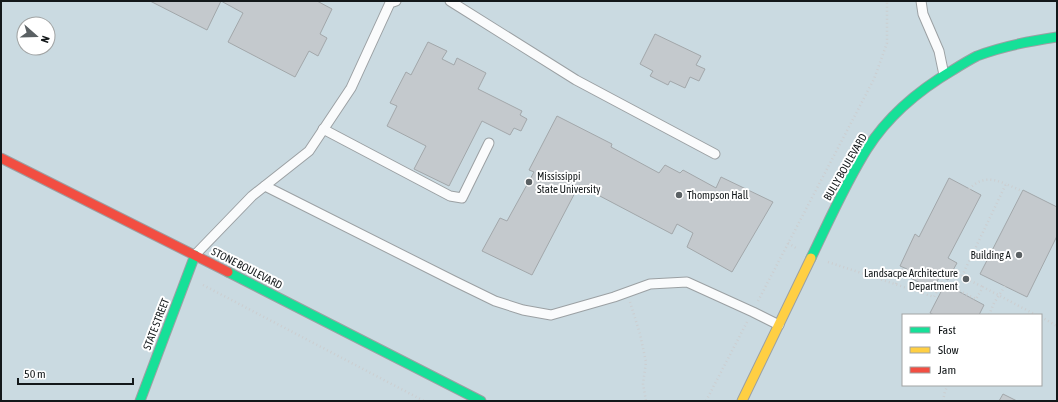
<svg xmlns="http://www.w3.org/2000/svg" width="1058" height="402" font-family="'Asap Condensed',sans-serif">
  <rect width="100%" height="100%" fill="#dee6ea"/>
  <path fill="#cadae1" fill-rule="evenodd" d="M 1,1 L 1057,1 L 1057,401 L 1,401 ZM 24,24 L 48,24 L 48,48 L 24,48 ZM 903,315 L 1041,315 L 1041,385 L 903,385 Z"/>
  <g fill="#c4c9cd" stroke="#a2a7aa">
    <path d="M 150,1 L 317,1 L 332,9 L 320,34 L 327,38 L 318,56 L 309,51 L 295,77 L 228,42 L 243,13 L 221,1 L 207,30 Z"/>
    <path d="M 655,34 L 701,56 L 696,65 L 705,69 L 699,81 L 690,77 L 685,88 L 670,81 L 668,85 L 650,76 L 653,71 L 640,64 Z"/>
    <path d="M 428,42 L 447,51 L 442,59 L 454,65 L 457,58 L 486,73 L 478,89 L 522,111 L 520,115 L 527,119 L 521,131 L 514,128 L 510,135 L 482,121 L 449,186 L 414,169 L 426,146 L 387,126 L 397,106 L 390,103 L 406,72 L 411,75 Z"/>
    <path d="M 557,116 L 612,144 L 611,147 L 659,173 L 665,165 L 680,173 L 683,170 L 716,188 L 721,177 L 773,202 L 732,272 L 687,247 L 693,233 L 677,224 L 672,234 L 579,185 L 532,275 L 482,251 L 500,218 L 507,221 L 534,172 L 529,170 Z"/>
    <path d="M 949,178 L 981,195 L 948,258 L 957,263 L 952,272 L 948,280 L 940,276 L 933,289 L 904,275 L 907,269 L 900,266 L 915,234 L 919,237 Z"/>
    <path d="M 1023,190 L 1057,207 L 1057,236 L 1027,297 L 980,274 Z"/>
    <path d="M 945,284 L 984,305 L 979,315 L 934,315 L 930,313 Z"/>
    <path d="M 1003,394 L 1017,401 L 999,401 Z"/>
  </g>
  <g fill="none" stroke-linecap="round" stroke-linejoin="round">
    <defs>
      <g id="lane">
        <path d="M 450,1 L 576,80 L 715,154"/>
        <path d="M 921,1 L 923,14 L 939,51 L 944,75"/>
        <path d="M 323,129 L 450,196 L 462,198 L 489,143"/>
        <path d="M 265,186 L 454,281 L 495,301 L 523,310 L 551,315 L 614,297 L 650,284 L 687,282 L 753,312 L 779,325"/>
        <path d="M 195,255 L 252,196 L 309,151 L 351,88 L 390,3 L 396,1"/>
      </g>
      <g id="fast">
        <path d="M 811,258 C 829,221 845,184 867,149 C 888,116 919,90 953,70 C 961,65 969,60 977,56 C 1002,46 1030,41 1057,37"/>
        <path d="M 228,272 L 481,401"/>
        <path d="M 140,401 L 195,255"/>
      </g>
      <path id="slow" d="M 742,401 L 811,258"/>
      <path id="jam" d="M 1,158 L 228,272"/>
    </defs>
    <use href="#lane" stroke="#9ba0a3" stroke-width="11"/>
    <use href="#fast" stroke="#9ba0a3" stroke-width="11"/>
    <use href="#slow" stroke="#9ba0a3" stroke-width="11"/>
    <use href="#jam" stroke="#9ba0a3" stroke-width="11"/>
    <g stroke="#ccced0" stroke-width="2.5" stroke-dasharray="1 3" stroke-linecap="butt">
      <path d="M 969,189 C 981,177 992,178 1006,184"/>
      <path d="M 788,243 L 796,248"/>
      <path d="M 828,262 L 934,297 L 942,282 L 976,299 L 983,287 L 1036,315"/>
      <path d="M 952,272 L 983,287"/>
      <path d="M 962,276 L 1006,184 L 1022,191"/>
      <path d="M 896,284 L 903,268"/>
      <path d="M 203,285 L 424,401"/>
      <path d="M 758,301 L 874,79 L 887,43 L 887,1"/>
      <path d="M 630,302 L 640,334 L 646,362 L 643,384 L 646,401"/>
      <path d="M 989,315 L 994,303 L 1005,286"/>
      <path d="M 1041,317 L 1057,326"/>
      <path d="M 706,401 L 747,322"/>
      <path d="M 943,401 L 945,391 L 948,385"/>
    </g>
    <use href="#lane" stroke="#fafbfc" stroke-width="9"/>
    <use href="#fast" stroke="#16e098" stroke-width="9"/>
    <use href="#slow" stroke="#ffcf43" stroke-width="9"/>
    <use href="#jam" stroke="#f24e42" stroke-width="9"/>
  </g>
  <g fill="#5a6063" stroke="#fff" stroke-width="1.5">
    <circle cx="529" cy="182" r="4"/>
    <circle cx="679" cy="195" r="4"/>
    <circle cx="1019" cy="255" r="4"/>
    <circle cx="966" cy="279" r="4"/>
  </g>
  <g text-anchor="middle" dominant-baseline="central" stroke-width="4" stroke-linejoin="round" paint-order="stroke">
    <g font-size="11" fill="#13181a" stroke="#fff">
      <text transform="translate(845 167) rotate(-60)">BULLY BOULEVARD</text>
      <text transform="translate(247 268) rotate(27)">STONE BOULEVARD</text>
      <text transform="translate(156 324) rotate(-69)">STATE STREET</text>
    </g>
    <g font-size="11" fill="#13181a" stroke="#fff" text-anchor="start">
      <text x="537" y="176">Mississippi<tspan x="537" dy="13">State University</tspan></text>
      <text x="687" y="195">Thompson Hall</text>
      <text x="1011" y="255" text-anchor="end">Building A</text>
      <text x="958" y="273" text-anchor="end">Landsacpe Architecture<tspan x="958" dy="13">Department</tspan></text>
    </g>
  </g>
  <rect width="1058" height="402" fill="none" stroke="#13181a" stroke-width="4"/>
  <rect x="902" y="314" width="140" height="72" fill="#ffffff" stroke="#a1a3a3"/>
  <rect x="910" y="327" width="20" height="6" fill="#16e098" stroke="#a1a3a3"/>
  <text x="938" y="334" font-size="12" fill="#13181a">Fast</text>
  <rect x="910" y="347" width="20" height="6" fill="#ffcf43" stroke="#a1a3a3"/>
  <text x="938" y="354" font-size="12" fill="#13181a">Slow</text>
  <rect x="910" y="367" width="20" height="6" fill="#f24e42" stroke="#a1a3a3"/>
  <text x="938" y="374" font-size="12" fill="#13181a">Jam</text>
  <g transform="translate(36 36) rotate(110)"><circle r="19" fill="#ffffff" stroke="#a1a3a3"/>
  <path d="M0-3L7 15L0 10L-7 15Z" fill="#5a6063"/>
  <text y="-6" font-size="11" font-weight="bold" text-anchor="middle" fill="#13181a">N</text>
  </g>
  <path d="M18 378v6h115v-6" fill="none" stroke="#13181a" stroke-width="2"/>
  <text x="24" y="378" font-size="12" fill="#13181a" stroke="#ffffff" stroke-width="3" paint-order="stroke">50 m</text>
</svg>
